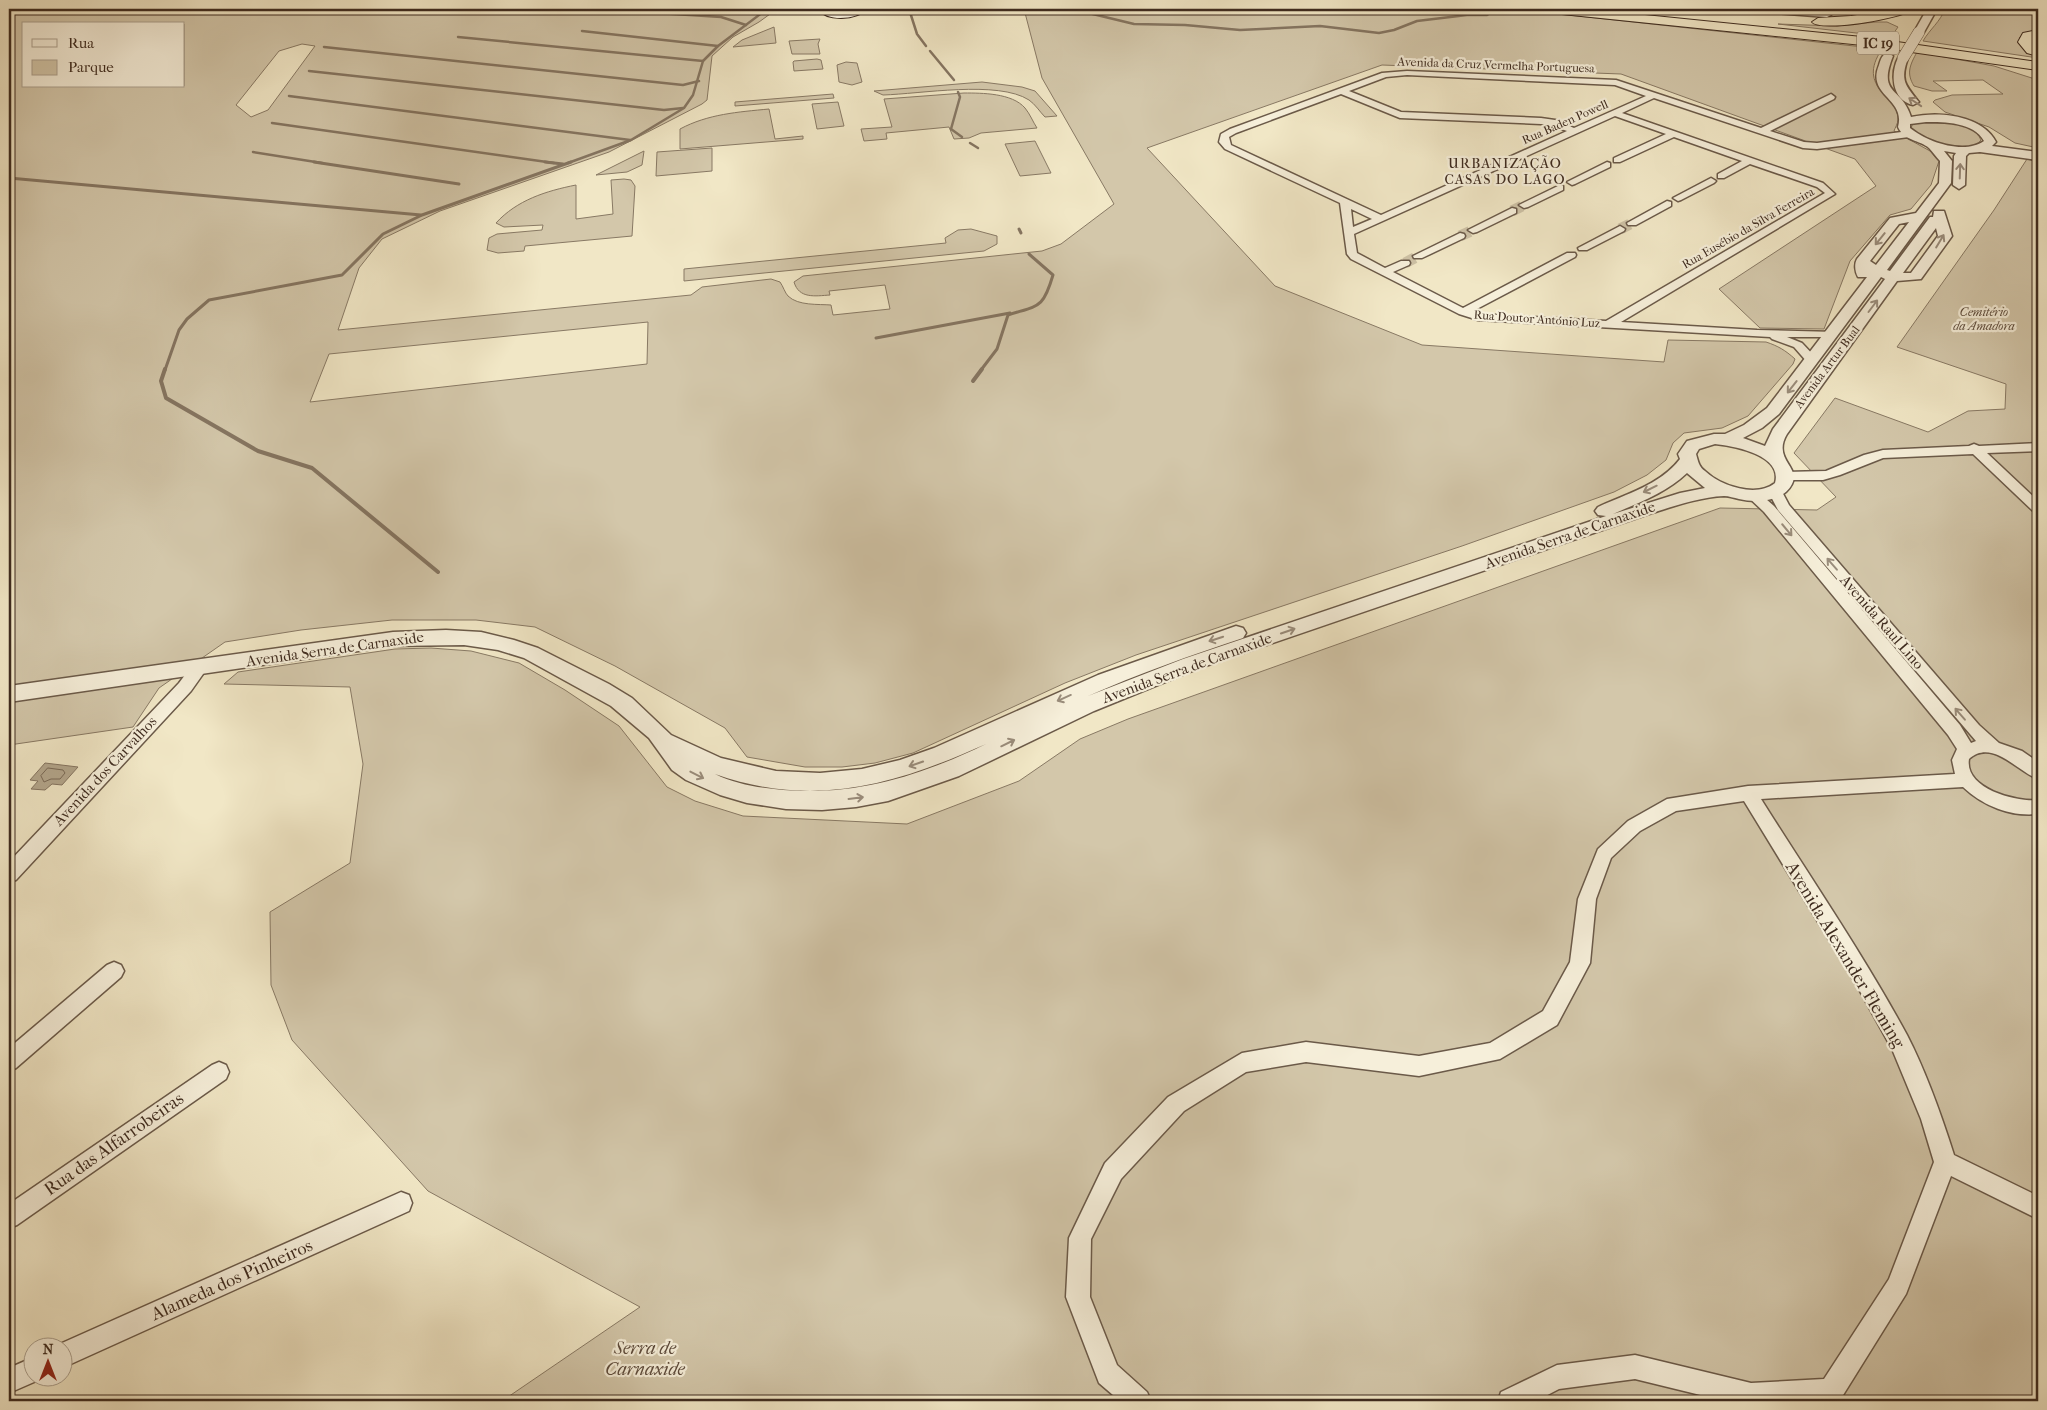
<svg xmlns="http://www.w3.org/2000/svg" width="2047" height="1410" font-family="'IM FELL French Canon',serif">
  <rect width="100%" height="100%" fill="#f1e7c6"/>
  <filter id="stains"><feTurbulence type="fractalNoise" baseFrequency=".004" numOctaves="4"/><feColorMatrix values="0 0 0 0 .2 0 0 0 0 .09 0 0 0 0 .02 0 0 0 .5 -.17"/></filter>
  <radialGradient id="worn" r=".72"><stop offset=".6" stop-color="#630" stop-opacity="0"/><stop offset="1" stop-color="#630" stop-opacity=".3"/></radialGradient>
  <g fill="#d3c7aa" stroke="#887964" fill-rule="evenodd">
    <path d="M 9,9 L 777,9 L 759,22 L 733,37 L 712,56 L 707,100 L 702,104 L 609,152 L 440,211 L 382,239 L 359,268 L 338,330 L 691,295 L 702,287 L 771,279 L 780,282 C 783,286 785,293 788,296 C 798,306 819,304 831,305 L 833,315 L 890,309 L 885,285 L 829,291 L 830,295 C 815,296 799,299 794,282 L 803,276 L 1042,251 L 1061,244 L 1114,204 L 1042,78 L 1024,9 L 1513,9 L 1882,49 C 1855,89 1900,96 1898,120 C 1898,123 1895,128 1894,131 L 1930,151 L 1939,161 L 1931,185 L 1911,209 L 1890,215 L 1850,261 L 1824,329 L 1760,328 L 1719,289 L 1876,186 L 1855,159 L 1621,74 L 1382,65 L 1147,148 L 1275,286 L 1422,345 L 1664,362 L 1668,340 L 1766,342 C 1778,346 1785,350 1795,359 L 1793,364 L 1748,416 L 1722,428 L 1684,433 L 1673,443 L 1666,460 L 1647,475 L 1614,492 L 1462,546 L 1136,655 L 1065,683 L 913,753 L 875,763 L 842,767 L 805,767 L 747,757 L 725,728 L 615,666 L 535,627 L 476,620 L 392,620 L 301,630 L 225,642 L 159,688 L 133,727 L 9,745 ZM 24,24 L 184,24 L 184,86 L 24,86 ZM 302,44 L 315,46 L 268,110 L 251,117 L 236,105 L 279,51 ZM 648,322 L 647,364 L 310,402 L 329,354 Z"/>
    <path d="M 1945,9 L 2029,9 L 2038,13 L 2038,31 L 2023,34 L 2019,38 L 2021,39 L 2020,45 L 2038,56 L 2038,58 L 1923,41 C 1930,29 1940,22 1945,9 Z"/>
    <path d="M 1876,22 L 1887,22 L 1898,27 L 1891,37 L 1778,24 L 1837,26 Z"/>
    <path d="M 774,27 L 776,43 L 733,47 L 742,40 Z"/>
    <path d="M 820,39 L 818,44 L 820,54 L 792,54 L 789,41 Z"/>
    <path d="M 1917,52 L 1994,66 L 2038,80 L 2038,148 L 2015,143 L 1989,127 L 1945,112 L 1933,102 L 1935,100 L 1952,95 L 2003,94 L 1983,80 L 1933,81 L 1947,91 L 1932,91 L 1914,86 C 1906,73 1910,65 1917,52 Z"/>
    <path d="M 817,59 L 821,60 L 823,69 L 794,71 L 793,62 L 794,61 Z"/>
    <path d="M 846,62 L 857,63 L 862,82 L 852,85 L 839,82 L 837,65 Z"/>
    <path d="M 982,82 L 1022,87 L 1035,91 L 1057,116 L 1045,117 C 1040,112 1035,104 1029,100 C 998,80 920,94 883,95 L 874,91 Z"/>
    <path d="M 964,93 C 982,93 1012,93 1025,108 C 1030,114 1033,122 1037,128 L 981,133 L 969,138 L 954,139 L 949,127 L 886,133 L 887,139 L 864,141 L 861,129 L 892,127 L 884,99 Z"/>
    <path d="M 833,94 L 834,98 L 735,106 L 735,102 Z"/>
    <path d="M 838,102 L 844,126 L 817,129 L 812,104 Z"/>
    <path d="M 769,109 L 775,139 L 803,136 L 803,139 L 680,149 L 680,129 C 708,114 738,112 769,109 Z"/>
    <path d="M 1917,122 C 1935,122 1973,120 1981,140 C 1969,157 1924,140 1911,129 L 1912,125 Z"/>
    <path d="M 1035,141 L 1051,173 L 1020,176 L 1005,144 Z"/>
    <path d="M 712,148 L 712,171 L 656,176 L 657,152 Z"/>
    <path d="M 644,151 L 642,165 L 627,172 L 596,175 Z"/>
    <path d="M 2027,159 L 2038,162 L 2038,1401 L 502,1401 L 640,1307 L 428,1191 L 292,1040 L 271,985 L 270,912 L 350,863 L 363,764 L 350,687 L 224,684 L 238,672 L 395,649 L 431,648 L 471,651 L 519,663 L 565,690 L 619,726 L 667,787 L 695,801 L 743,816 L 907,824 L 1019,781 L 1080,739 L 1128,719 L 1720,508 L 1817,510 L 1836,497 L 1794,453 L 1835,398 L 1928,432 L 1968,411 L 2005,409 L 2006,384 L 1897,347 L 1994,210 Z"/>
    <path d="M 624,179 L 631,180 L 635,186 L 632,236 L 525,246 L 524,251 L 498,253 L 487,250 L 489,238 L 497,234 L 542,230 L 543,225 L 504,227 L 496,223 C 517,200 546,191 576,185 L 576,219 L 613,214 L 611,180 Z"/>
    <path d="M 971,229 L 997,236 L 997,244 L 984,251 L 684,281 L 684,269 L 946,243 L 945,238 L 958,230 Z"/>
  </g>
  <path fill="#b4a78d" stroke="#857561" d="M 45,763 L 78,767 L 62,785 L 52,784 L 45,790 L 31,789 L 38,781 L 30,780 Z"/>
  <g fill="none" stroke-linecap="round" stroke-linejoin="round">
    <path stroke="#796956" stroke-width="1" d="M 48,768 L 63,770 L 65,773 L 60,779 L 51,779 L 44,782 L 41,776 Z"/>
    <g stroke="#857561" stroke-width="2.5">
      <path d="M 540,9 L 626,11 L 721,17 L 746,25"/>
      <path d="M 909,9 L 917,34 L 926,46"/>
      <path d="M 1072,9 L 1134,24 L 1185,25 L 1240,30 L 1320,26 L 1379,33 L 1394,30 L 1417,21 L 1467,15 L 1487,15 L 1494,11"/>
      <path d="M 582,31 L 718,46"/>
      <path d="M 458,37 L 703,61"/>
      <path d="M 324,47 L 683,85 L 699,81"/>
      <path d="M 930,51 L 954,80"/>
      <path d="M 309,71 L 664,110 L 683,108"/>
      <path d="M 958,92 L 960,97 L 951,129 L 962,137"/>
      <path d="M 289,96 L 630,140"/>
      <path d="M 272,123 L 554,163"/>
      <path d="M 970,143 L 978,148"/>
      <path d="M 253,152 L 322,163"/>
      <path d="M 568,163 L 631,140 L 684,108 L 693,95 L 703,61 L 718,46 L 767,9"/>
    </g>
    <g stroke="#857561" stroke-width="3">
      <path d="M 314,162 L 459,184"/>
      <path d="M 545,162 L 563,164"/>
      <path d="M 9,178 L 421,215"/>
      <path d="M 1019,229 L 1021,233"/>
      <path d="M 876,338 L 1010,313"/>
      <path d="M 165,370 L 179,330 L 187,319 L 209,300 L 342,275 L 383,234 L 422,215 L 571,162"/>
      <path d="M 981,370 L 997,349 L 1008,315 C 1039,305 1043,309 1053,275 L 1029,254"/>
    </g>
    <g stroke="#857561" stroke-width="4">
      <path d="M 165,369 L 161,381 L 166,398 L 258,451 L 312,468 L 438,572"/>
      <path d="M 973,381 L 982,369"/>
    </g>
    <g stroke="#cdc1a5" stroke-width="11" stroke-dasharray="11 5" stroke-linecap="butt">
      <path d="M 1512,211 L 1524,205"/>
      <path d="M 1620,229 L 1632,223"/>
      <path d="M 1460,236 L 1473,230"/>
      <path d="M 1405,263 L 1418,256"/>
    </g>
    <defs>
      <g id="minor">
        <path d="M 1744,9 L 1774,9 L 1821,12 L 1818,9 L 1826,9 L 1831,15 L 1827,17 L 1748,11 Z"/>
        <path d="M 1870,9 L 1889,9 C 1885,13 1874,13 1870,9 Z"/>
        <path d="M 1407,71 L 1616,80 L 1761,128 L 1831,94 L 1835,97 L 1834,99 L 1770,131 L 1804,142 L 1817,143 L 1909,131 L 1914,134 L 1909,137 L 1817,149 L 1803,148 L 1654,98 L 1622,113 L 1823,183 L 1835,194 L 1621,322 L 1757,330 L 1836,332 L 1838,334 L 1836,336 L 1832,337 L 1787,337 L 1802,343 L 1818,360 L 1812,364 L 1808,363 L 1794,347 L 1772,339 L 1770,337 L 1478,320 L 1459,314 L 1351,259 L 1347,254 L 1340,203 L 1225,149 L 1219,142 L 1221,134 L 1230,129 L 1382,73 ZM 1407,75 L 1615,85 L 1646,96 L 1574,128 L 1555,120 L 1541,118 L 1401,112 L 1349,91 L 1386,77 ZM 1341,94 L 1400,118 L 1541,124 L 1550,125 L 1567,131 L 1381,215 L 1231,145 L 1229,137 L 1236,133 ZM 1615,116 L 1666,134 L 1614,158 L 1614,162 L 1620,162 L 1674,137 L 1742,161 L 1718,174 L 1718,178 L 1724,178 L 1750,164 L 1817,187 L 1825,193 L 1606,321 L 1479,314 L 1473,311 L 1575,257 L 1576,255 L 1575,253 L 1567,253 L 1463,308 L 1393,272 L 1409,265 L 1410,263 L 1409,261 L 1401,261 L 1385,268 L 1357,253 L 1354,234 ZM 1351,209 L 1372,219 L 1353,227 Z"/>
        <path d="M 1607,162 L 1610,163 L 1610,167 L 1575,184 L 1572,185 L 1567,182 Z"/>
        <path d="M 1711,178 L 1716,181 L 1714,183 L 1681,200 L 1678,201 L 1673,198 Z"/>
        <path d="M 1560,185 L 1563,186 L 1563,190 L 1528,207 L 1524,208 L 1519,205 Z"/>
        <path d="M 1667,201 L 1671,202 L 1671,206 L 1636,225 L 1628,225 L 1627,223 Z"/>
        <path d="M 1512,208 L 1516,209 L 1516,213 L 1477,232 L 1473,233 L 1468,230 Z"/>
        <path d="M 1620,226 L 1625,229 L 1624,231 L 1587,250 L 1579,250 L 1578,248 Z"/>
        <path d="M 1460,233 L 1464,234 L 1465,236 L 1464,238 L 1422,258 L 1414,258 L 1413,256 Z"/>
        <path d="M 2038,443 L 2038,451 L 1987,453 L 2038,501 L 2038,512 L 2033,511 L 1973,454 L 1883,458 L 1840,475 L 1823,480 L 1785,480 L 1778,476 L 1785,472 L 1826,471 L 1864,455 L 1883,450 L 1969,446 L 1974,444 L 1979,446 Z"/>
        <path d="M 1775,487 L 1780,488 L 1789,505 L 1979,725 L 1999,743 L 2022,751 L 2038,762 L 2038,779 C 2018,772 1992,738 1969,759 C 1964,789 2017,802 2038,800 L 2038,814 C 2011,817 1983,806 1963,787 L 1761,799 C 1810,877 1863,954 1907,1035 C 1926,1072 1941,1114 1954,1155 L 2038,1196 L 2038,1219 L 1951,1176 L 1906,1294 L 1840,1400 L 1836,1401 L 1725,1401 L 1635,1379 L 1559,1389 L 1536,1401 L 1498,1401 L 1501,1392 L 1557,1365 L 1635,1355 L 1751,1383 L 1824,1379 L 1889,1279 L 1934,1162 L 1921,1119 L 1892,1049 L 1856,984 L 1744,801 L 1676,811 L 1640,831 L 1611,858 L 1596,899 L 1590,963 L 1557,1025 L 1500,1059 L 1419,1076 L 1306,1062 L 1246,1072 L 1184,1111 L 1121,1179 L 1091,1239 L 1090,1297 L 1117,1365 L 1147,1392 L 1151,1401 L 1120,1401 L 1099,1383 L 1066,1297 L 1069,1238 L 1105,1163 L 1168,1097 L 1242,1053 L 1306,1042 L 1419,1056 L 1490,1043 L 1543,1011 L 1570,962 L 1578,899 L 1598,849 L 1628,821 L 1667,799 L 1748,786 L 1955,774 L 1952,760 L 1957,749 L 1948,735 L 1764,512 L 1746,495 L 1748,492 L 1758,492 L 1774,506 L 1960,725 L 1971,743 L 1976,741 L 1778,510 L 1768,491 Z"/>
        <path d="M 200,661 L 206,663 L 208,667 L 191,691 L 16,880 L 9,882 L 9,862 L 179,683 L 194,663 Z"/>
        <path d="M 114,962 L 121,965 L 124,971 L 121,977 L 16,1068 L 9,1071 L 9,1048 L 107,965 Z"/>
        <path d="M 219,1062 L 226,1065 L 229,1072 L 226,1079 L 17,1225 L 9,1228 L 9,1204 L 212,1065 Z"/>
        <path d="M 401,1192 L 409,1195 L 412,1203 L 409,1211 L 62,1368 L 62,1348 L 53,1347 Z"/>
        <path d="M 32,1358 L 32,1378 L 41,1379 L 9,1393 L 9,1368 Z"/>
      </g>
      <g id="tertiary">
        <path d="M 1927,9 L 1937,9 L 1923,34 L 1915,34 L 1914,32 Z"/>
        <path d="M 1888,53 L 1893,56 C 1877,96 1902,86 1911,117 C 1939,111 1982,115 1996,142 L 1992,146 L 2038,152 L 2038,160 L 1980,152 L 1969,153 L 1966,156 L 1965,185 L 1959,189 L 1953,185 L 1954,156 L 1956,153 L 1944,151 L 1952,161 L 1951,183 L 1887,270 L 1890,271 L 1930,217 L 1933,217 L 1934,211 L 1944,211 L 1952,236 L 1921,279 L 1897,281 L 1787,434 C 1772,459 1801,467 1792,484 C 1783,502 1756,503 1739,499 C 1734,498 1729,496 1724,496 C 1700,497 1675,506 1652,513 L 1197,669 L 1094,711 L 959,776 L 888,801 L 856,807 L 822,810 L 786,809 L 747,803 L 720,795 L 686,780 L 672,770 L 649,738 L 611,706 L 524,658 L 498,650 L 464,645 L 393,646 L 9,702 L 9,686 L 393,632 L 446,630 L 481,632 L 514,640 L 538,648 L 609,684 L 632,698 L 671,735 L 721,758 L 776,771 L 820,773 L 862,769 L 900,760 L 934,748 L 1098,675 L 1236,626 L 1243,628 L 1246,633 L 1243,638 C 1191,655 1138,674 1088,696 L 1183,659 L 1606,516 L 1598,515 L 1595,511 L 1598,507 C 1626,494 1660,485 1680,459 L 1678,454 L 1687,441 L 1714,434 L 1725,434 L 1744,425 L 1767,408 L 1867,277 L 1858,277 C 1855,272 1854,264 1857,259 L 1890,218 L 1916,213 L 1939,183 L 1940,161 C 1936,157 1933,152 1929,148 C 1920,140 1904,141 1898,127 C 1906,98 1866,96 1879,65 C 1881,59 1882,54 1888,53 ZM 1926,122 C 1944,122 1974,122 1984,141 C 1964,155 1927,142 1910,128 L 1910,124 ZM 1909,222 L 1876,265 L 1870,261 L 1899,224 ZM 1936,228 L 1938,236 L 1911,273 L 1903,273 ZM 1881,277 L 1885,279 L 1773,429 L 1765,446 L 1743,438 L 1762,428 L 1779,414 ZM 1715,444 C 1734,446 1783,455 1775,483 C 1756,498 1721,486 1705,471 C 1699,467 1698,461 1696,454 L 1699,449 ZM 1687,473 L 1705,488 L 1680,493 L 1613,514 C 1640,502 1666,493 1687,473 ZM 986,744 C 918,777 850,798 774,789 C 754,787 733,783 715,774 C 814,809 894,785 986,744 Z"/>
        <path d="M 1903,55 L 1908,58 C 1900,80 1905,85 1919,102 L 1913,105 C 1891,100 1890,72 1899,56 Z"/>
      </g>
      <g id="secondary">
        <path d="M 818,9 L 842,11 L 867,9 C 856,20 827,22 818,9 Z"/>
        <path d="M 2030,9 L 2038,9 L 2038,13 L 2031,11 Z"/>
      </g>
      <g id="trunk">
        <path d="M 1546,9 L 1586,9 L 1862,37 L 2038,62 L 2038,70 L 1862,45 L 1552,13 L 1548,12 Z"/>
        <path d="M 1893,9 L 1912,9 C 1903,19 1820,32 1812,22 L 1818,18 L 1851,16 Z"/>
        <path d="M 2038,30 L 2038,38 L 2033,39 L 2032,42 L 2038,48 L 2038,56 L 2027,53 L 2018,42 L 2023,33 Z"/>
      </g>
    </defs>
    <use href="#minor" stroke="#6b5a49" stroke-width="3"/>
    <use href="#tertiary" stroke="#6b5a49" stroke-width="3"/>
    <use href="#secondary" stroke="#3e2b1f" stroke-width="2"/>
    <use href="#trunk" stroke="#3e2b1f" stroke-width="2"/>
    <use href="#minor" fill="#f6efda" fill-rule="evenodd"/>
    <use href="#tertiary" fill="#f6efda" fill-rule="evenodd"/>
    <use href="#secondary" fill="#f6efda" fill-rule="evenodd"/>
    <use href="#trunk" fill="#f1e7c6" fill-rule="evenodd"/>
    <defs>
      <path id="tertiary-bridge" d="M 1903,58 L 1919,32"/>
    </defs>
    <use href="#tertiary-bridge" stroke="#6b5a49" stroke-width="12" stroke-linecap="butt"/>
    <use href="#tertiary-bridge" stroke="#f6efda" stroke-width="11"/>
  </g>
  <defs><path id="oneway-shaft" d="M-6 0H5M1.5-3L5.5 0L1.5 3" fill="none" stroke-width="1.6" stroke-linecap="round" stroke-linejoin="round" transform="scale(1.25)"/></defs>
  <g stroke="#9a8d7c">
    <use href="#oneway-shaft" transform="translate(1915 102) rotate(-146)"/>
    <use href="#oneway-shaft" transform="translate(1960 171) rotate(-88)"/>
    <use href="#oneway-shaft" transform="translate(1880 239) rotate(129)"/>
    <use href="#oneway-shaft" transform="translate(1940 241) rotate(-59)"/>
    <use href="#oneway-shaft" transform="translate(1873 306) rotate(-53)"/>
    <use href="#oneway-shaft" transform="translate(1792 387) rotate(128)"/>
    <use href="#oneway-shaft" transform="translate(1650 489) rotate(154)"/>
    <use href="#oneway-shaft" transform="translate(1787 530) rotate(50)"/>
    <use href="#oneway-shaft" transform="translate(1832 564) rotate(-131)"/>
    <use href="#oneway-shaft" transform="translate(1288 631) rotate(-19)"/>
    <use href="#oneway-shaft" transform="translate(1216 639) rotate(162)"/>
    <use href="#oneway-shaft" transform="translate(1064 698) rotate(156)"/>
    <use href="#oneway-shaft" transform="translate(1960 714) rotate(-131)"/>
    <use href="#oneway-shaft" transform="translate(1008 743) rotate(-26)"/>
    <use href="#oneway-shaft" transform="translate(916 764) rotate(161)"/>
    <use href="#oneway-shaft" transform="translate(697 775) rotate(27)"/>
    <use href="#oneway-shaft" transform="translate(856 798) rotate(-7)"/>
  </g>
  <g text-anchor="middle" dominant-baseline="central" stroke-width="4.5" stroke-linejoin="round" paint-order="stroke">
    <g font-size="12" fill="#3e2b1f" stroke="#f6efda">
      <text transform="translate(1496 65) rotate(2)">Avenida da Cruz Vermelha Portuguesa</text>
      <text transform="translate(1565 122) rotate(-24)">Rua Baden Powell</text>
      <text transform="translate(1748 228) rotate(-30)">Rua Eusébio da Silva Ferreira</text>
      <text transform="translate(1537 319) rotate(4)">Rua Doutor António Luz</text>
      <text transform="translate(1827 367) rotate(-53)">Avenida Artur Bual</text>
    </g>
    <g font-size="12" font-style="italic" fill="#5c4a3b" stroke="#f6efda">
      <text x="1984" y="312">Cemitério<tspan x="1984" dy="14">da Amadora</tspan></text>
    </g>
    <rect fill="#f6efda" stroke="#756657" stroke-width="1" x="1857" y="31.5" width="42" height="23" rx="4"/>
    <g font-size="14" font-weight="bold" fill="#3e2b1f">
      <text x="1878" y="43">IC 19</text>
    </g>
    <g font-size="14" letter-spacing="1" fill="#3e2b1f" stroke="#f6efda">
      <text x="1505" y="163">URBANIZAÇÃO<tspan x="1505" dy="16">CASAS DO LAGO</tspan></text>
    </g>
    <g font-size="15" fill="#3e2b1f" stroke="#f6efda">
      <text transform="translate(1570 535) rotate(-19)">Avenida Serra de Carnaxide</text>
      <text transform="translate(1882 622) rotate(49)">Avenida Raul Lino</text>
      <text transform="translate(335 649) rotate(-8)">Avenida Serra de Carnaxide</text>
      <text transform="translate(1187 668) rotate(-20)">Avenida Serra de Carnaxide</text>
      <text transform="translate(105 771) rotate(-47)">Avenida dos Carvalhos</text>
    </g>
    <g font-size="18" fill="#3e2b1f" stroke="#f6efda">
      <text transform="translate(1845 955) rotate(59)">Avenida Alexander Fleming</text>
      <text transform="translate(114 1144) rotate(-35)">Rua das Alfarrobeiras</text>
      <text transform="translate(232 1280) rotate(-24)">Alameda dos Pinheiros</text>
    </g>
    <g font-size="18" font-style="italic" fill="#5c4a3b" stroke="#f6efda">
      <text x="645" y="1348">Serra de<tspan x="645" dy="21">Carnaxide</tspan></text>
    </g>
  </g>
  <rect width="2047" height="1410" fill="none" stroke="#f1e7c6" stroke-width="30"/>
  <rect x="10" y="10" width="2027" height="1390" fill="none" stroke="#3e2b1f" stroke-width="2.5"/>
  <rect x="15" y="15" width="2017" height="1380" fill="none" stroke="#3e2b1f"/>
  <rect x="22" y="22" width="162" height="65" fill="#f6efda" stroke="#aca18f"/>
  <rect x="32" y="39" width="25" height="8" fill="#f6efda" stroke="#aca18f"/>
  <text x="68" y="48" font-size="15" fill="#3e2b1f">Rua</text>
  <rect x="32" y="60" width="25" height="15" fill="#d3c7aa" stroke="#aca18f"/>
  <text x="68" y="72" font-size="15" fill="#3e2b1f">Parque</text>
  <g transform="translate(48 1362)"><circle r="24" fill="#f6efda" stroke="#aca18f"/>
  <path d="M0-4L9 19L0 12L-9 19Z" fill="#8f2418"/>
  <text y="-8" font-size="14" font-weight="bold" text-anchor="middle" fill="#3e2b1f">N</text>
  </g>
  <rect width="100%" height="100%" filter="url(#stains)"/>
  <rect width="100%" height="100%" fill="url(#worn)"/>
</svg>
